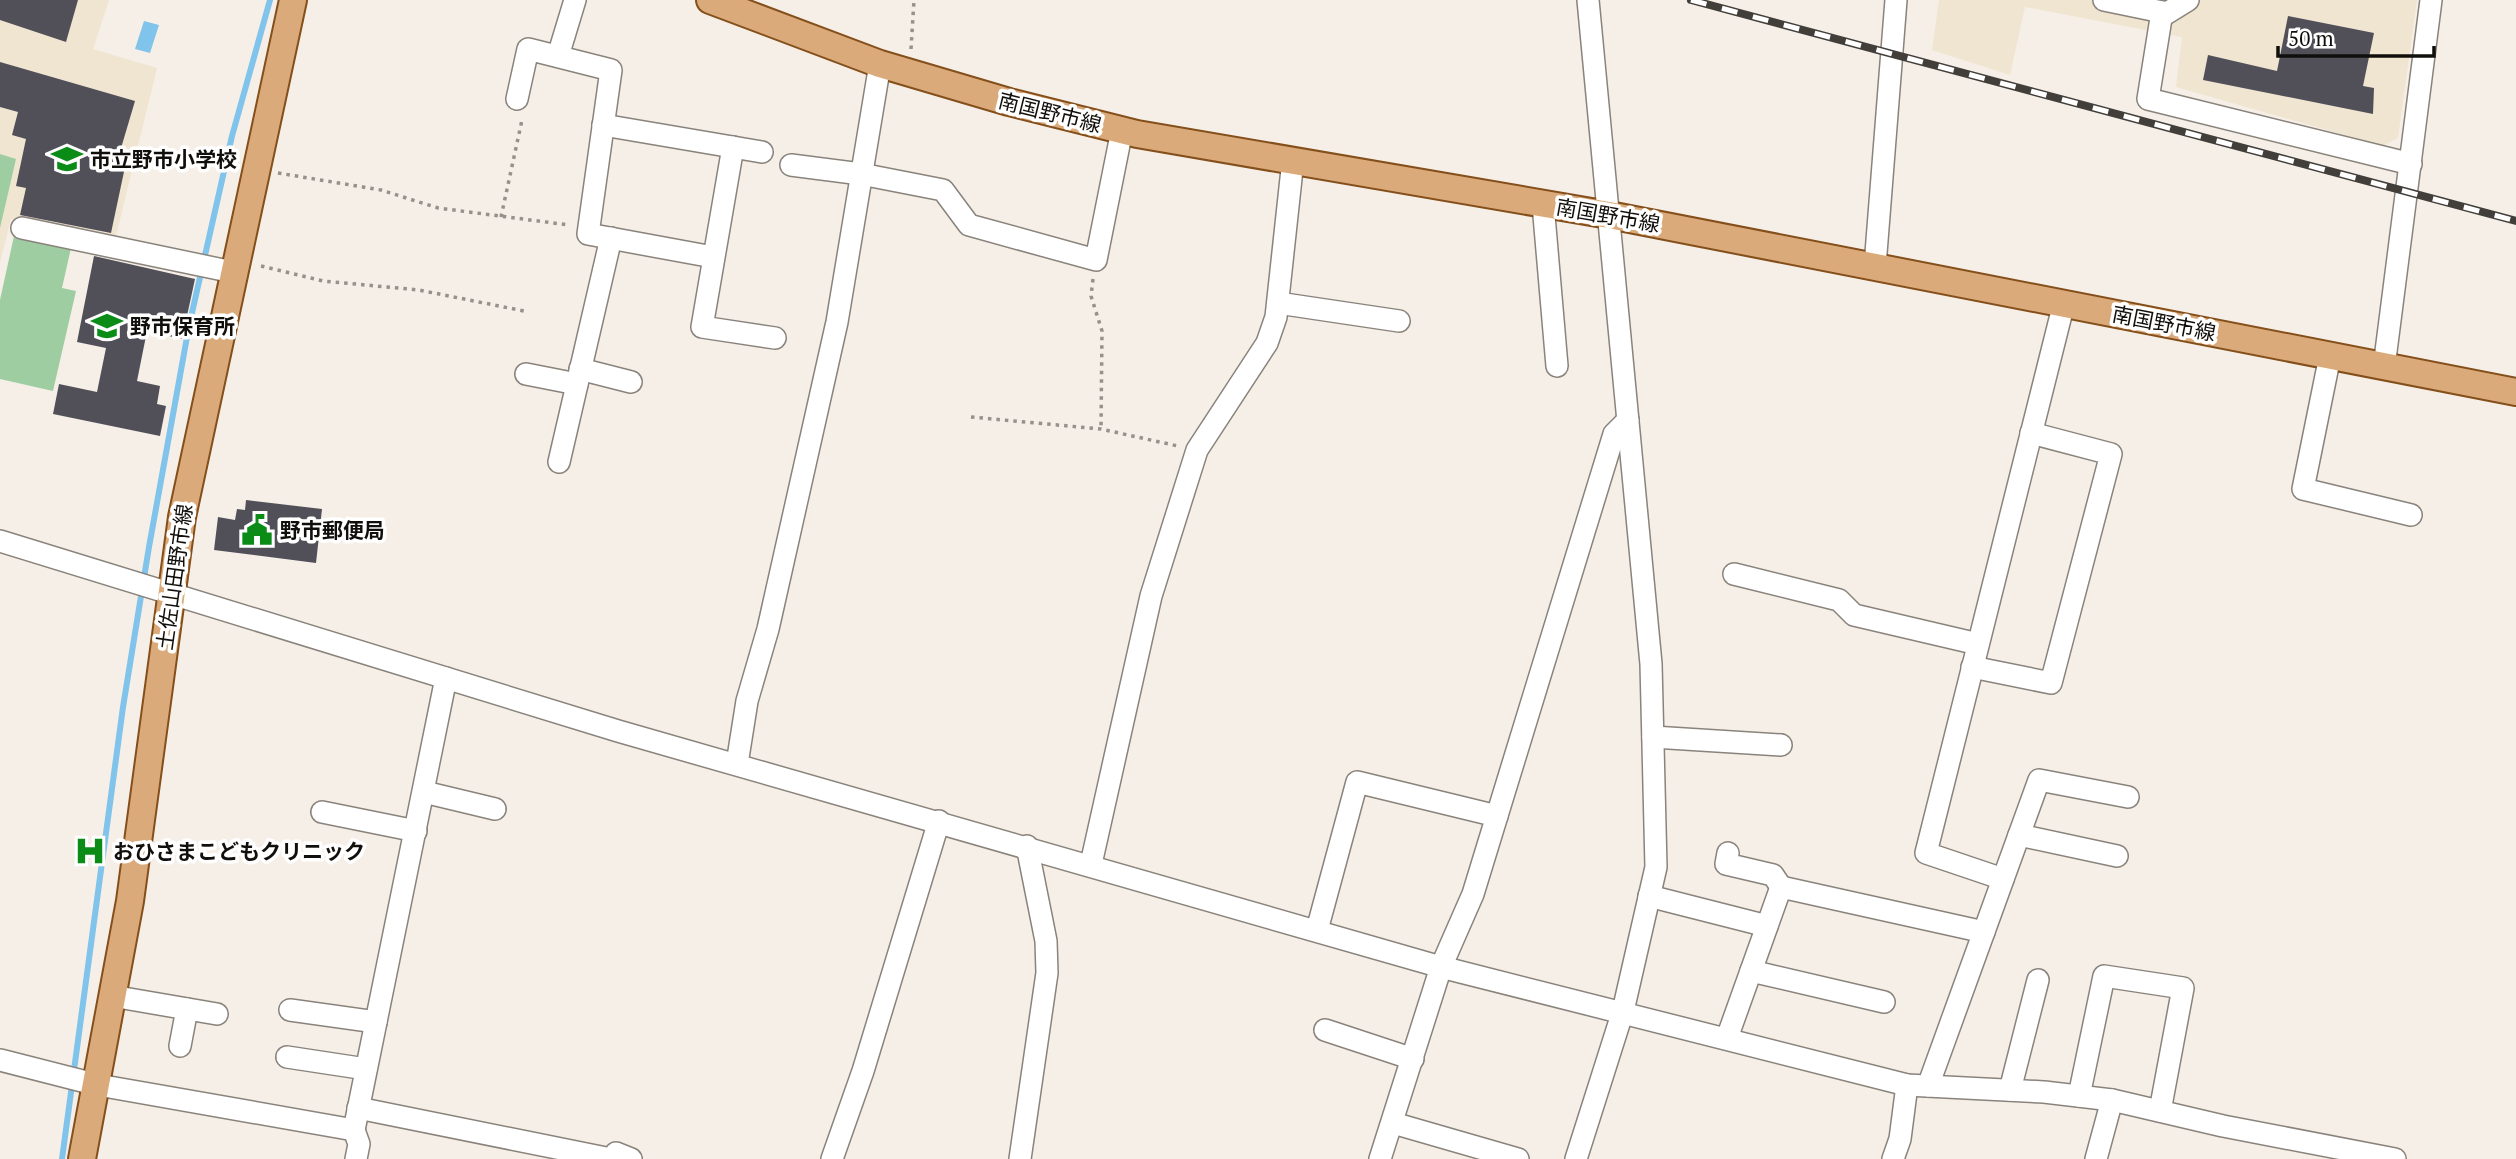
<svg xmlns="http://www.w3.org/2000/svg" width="2516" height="1159" font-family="'PT Serif','Noto Sans JP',serif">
  <rect width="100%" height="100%" fill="#f6efe7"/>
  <g fill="#f0e5d0">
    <path d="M 0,0 L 109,0 L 93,49 L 157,68 L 115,240 L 11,219 L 0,262 Z"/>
    <path d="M 1939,0 L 2417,0 L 2398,138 L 2383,146 L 2176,87 L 2182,37 L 2025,7 L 2010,75 L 1932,50 Z"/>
  </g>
  <g fill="#9ecda2">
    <path d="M 0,154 L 16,159 L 0,228 Z"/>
    <path d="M 14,236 L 71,248 L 62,288 L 76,291 L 53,391 L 0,379 L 0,300 Z"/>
  </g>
  <path fill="#80c3eb" d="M 144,21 L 159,25 L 150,53 L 135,49 Z"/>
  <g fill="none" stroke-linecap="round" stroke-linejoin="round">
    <path stroke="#80c3eb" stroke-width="6" d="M 62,1159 L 123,707 L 149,547 L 189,326 L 232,136 L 270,0"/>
  </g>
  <g fill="#515059">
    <path d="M 0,0 L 78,0 L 66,42 L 0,20 Z"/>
    <path d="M 2288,16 L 2374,33 L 2363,86 L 2374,88 L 2373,114 L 2203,80 L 2208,55 L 2277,71 Z"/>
    <path d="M 0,62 L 135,101 L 116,165 L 125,167 L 111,233 L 20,215 L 26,188 L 16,186 L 26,139 L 12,135 L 18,112 L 0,107 Z"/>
    <path d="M 94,256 L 195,279 L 182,339 L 147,331 L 137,381 L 160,386 L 157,404 L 166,406 L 160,436 L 53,414 L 59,384 L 97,392 L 106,348 L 77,342 Z"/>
    <path d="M 246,500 L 322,509 L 316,563 L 214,550 L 218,517 L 235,520 L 237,509 L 245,510 Z"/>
  </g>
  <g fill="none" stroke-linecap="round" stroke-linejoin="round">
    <defs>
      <g id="minor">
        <path d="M 2104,0 L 2167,13 L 2188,0"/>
        <path d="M 2162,12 L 2148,99 L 2411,164"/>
        <path d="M 558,56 L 575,0"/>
        <path d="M 517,99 L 528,49 L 611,70 L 588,234 L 713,257"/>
        <path d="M 603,125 L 762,152"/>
        <path d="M 733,147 L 702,327 L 775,338"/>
        <path d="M 791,165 L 861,174 L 943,190 L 969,225 L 1096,260 L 1122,130"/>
        <path d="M 1543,204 L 1557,366"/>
        <path d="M 22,228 L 233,272"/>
        <path d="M 1875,266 L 1896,0"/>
        <path d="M 1278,303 L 1399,321"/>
        <path d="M 2330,356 L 2303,489 L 2411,515"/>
        <path d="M 2384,367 L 2431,0"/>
        <path d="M 580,369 L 631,382"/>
        <path d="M 526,374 L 577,384"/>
        <path d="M 559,462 L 611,238"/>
        <path d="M 0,541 L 618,731 L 1441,967 L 1907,1085 L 2044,1092 L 2112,1100 L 2223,1126 L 2395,1159"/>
        <path d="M 1734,574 L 1839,600 L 1854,615 L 1978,644"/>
        <path d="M 1972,667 L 2051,683 L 2111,454 L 2031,433"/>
        <path d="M 1653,737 L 1781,745"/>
        <path d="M 737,764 L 747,701 L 768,629 L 837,322 L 880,64"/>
        <path d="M 424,792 L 495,809"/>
        <path d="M 322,812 L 416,831"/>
        <path d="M 2019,835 L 2117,856"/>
        <path d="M 1728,853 L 1726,864 L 1773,875 L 1781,887"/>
        <path d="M 1091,864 L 1151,596 L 1197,450 L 1267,343 L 1276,317 L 1293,160"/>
        <path d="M 2003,879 L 1926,853 L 2064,303"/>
        <path d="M 1649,896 L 1767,926"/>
        <path d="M 1317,930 L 1357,782 L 1497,816"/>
        <path d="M 1751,971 L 1884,1002"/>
        <path d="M 112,996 L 217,1014"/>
        <path d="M 290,1010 L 376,1022"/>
        <path d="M 1325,1030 L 1413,1059"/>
        <path d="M 1727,1038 L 1781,887 L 1984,932"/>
        <path d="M 180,1046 L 187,1009"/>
        <path d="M 287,1057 L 366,1069"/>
        <path d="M 0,1060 L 98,1085 L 354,1130 L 446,678"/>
        <path d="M 1928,1086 L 2039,780 L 2128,797"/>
        <path d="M 2010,1090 L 2038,980"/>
        <path d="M 2079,1096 L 2104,976 L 2183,988 L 2160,1111"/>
        <path d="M 358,1108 L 611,1159"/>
        <path d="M 1393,1123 L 1518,1159"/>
        <path d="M 354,1130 L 359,1144 L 356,1159"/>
        <path d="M 614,1159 L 616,1153 L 631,1159"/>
        <path d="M 832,1159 L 863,1071 L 939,821"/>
        <path d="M 1020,1159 L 1047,973 L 1046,941 L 1027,846"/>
        <path d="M 1380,1159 L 1441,967 L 1473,894 L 1614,434 L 1628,420"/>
        <path d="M 1576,1159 L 1623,1011 L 1656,867 L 1651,664 L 1588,0"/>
        <path d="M 1893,1159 L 1900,1139 L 1907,1085"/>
        <path d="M 2096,1159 L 2112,1100"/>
      </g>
      <g id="major">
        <path d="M 710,0 L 880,64 L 1009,102 L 1137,134 L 1609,215 L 2516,392"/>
        <path d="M 82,1159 L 130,901 L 182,517 L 293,0"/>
      </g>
    </defs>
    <use href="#minor" stroke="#89837c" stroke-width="24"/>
    <use href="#major" stroke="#844f1a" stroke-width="30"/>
    <g stroke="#95918b" stroke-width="3.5" stroke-dasharray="3.5 5" stroke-linecap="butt">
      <path d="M 911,49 L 914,0"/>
      <path d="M 278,173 L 381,190 L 438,208 L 569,225"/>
      <path d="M 501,217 L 522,120"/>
      <path d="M 261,266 L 323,281 L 419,290 L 524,311"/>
      <path d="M 1093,279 L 1091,296 L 1102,331 L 1101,429"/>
      <path d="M 971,417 L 1101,429 L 1178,446"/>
    </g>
    <use href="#minor" stroke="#fff" stroke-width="21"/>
    <use href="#major" stroke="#daaa7a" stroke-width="26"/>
    <defs>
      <path id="rail" d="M 1691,0 L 2516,221"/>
    </defs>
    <use href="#rail" stroke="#423f3b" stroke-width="8"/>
    <use href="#rail" stroke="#fff" stroke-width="5" stroke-dasharray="16" stroke-linecap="butt"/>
  </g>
  <defs>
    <symbol id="school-bare" viewBox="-9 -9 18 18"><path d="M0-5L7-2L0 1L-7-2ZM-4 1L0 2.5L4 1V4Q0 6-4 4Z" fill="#0a8c17" stroke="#fff" stroke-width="2.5" paint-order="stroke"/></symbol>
    <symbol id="civic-bare" viewBox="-9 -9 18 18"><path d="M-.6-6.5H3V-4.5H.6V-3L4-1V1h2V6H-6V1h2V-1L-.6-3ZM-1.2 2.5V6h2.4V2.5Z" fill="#0a8c17" stroke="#fff" stroke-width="2.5" paint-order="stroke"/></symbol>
    <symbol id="hospital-bare" viewBox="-9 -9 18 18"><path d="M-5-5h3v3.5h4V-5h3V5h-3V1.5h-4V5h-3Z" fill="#0a8c17" stroke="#fff" stroke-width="2.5" paint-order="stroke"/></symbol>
  </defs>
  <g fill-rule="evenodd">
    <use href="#school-bare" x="45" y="137" width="44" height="44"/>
    <use href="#school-bare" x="85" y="304" width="44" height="44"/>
    <use href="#civic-bare" x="235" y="508" width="44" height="44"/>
    <use href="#hospital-bare" x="68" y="829" width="44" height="44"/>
  </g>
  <g text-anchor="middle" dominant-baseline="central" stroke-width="7" stroke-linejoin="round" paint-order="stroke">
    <g font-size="21" fill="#110f0c" stroke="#fff">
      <text transform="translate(1050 112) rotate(14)">南国野市線</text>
      <text transform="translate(1608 215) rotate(10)">南国野市線</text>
      <text transform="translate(2164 323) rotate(11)">南国野市線</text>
      <text transform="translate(174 577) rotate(-82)">土佐山田野市線</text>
    </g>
    <g font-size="21" font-weight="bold" fill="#110f0c" stroke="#fff" text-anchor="start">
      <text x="90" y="159">市立野市小学校</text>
      <text x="130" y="326">野市保育所</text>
      <text x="280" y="530">野市郵便局</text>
      <text x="113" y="851">おひさまこどもクリニック</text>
    </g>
  </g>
  <path d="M2278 46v10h156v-10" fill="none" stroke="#110f0c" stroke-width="3.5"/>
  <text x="2288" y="46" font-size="21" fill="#110f0c" stroke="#ffffff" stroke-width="5" paint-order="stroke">50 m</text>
</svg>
